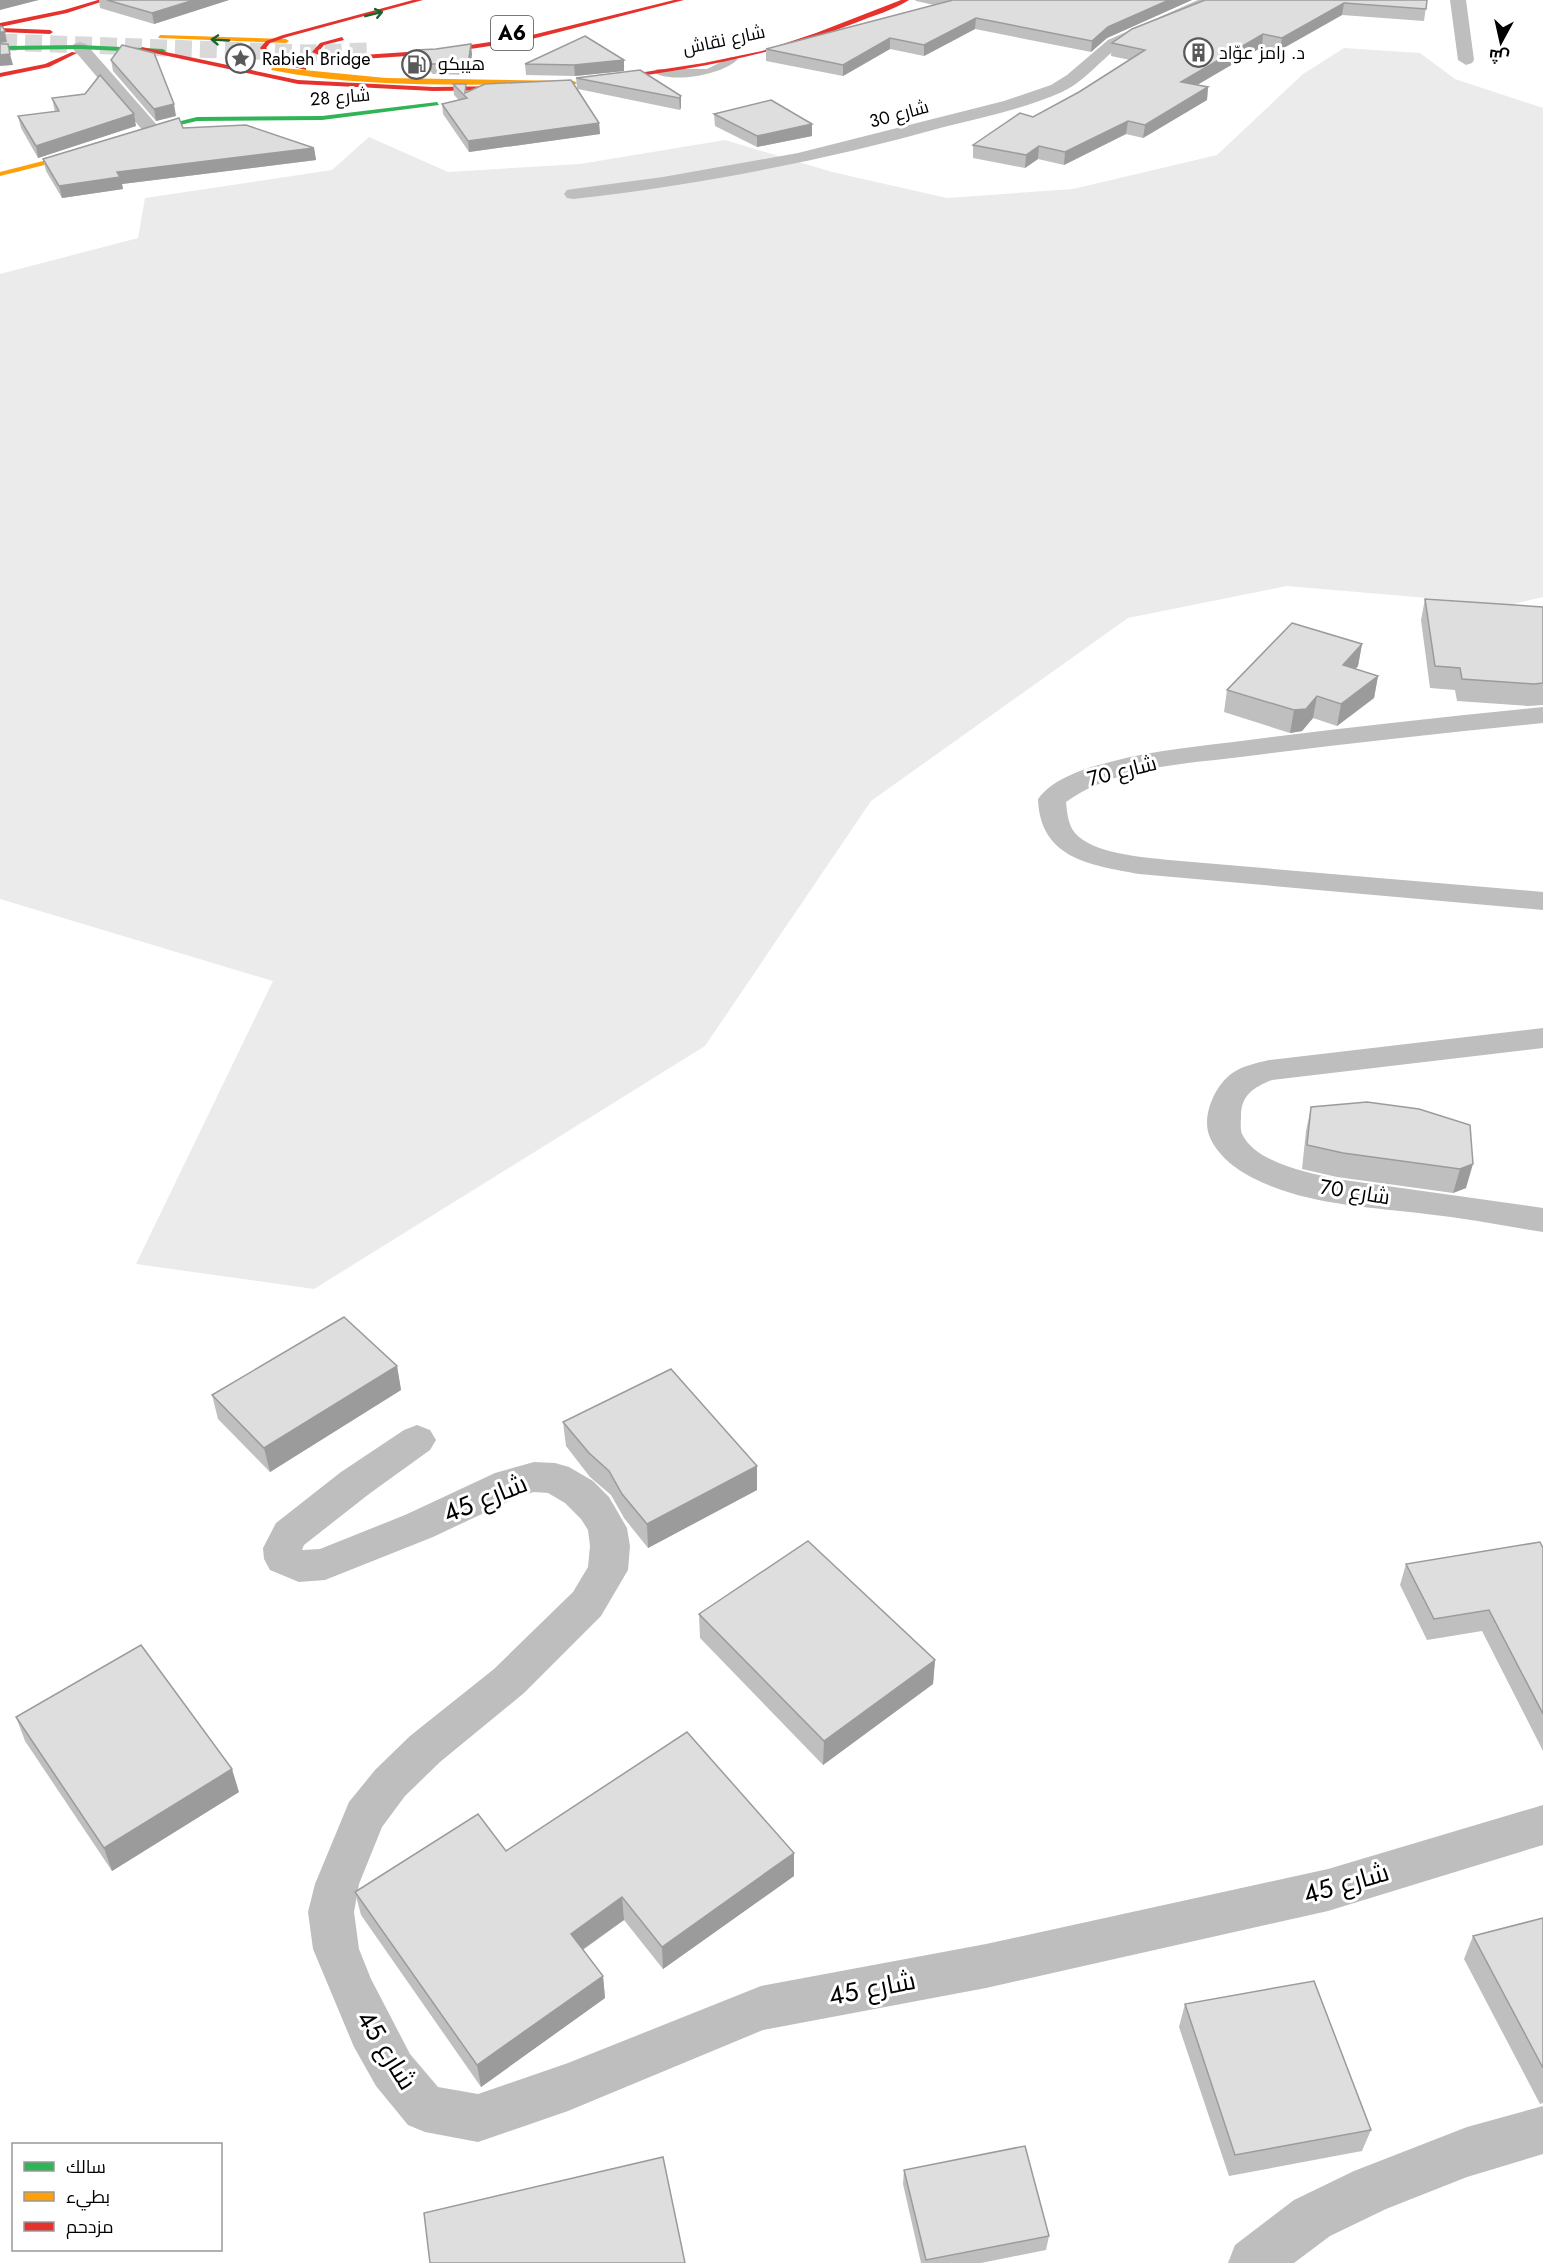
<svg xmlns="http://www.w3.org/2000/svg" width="1543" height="2263" font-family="Jost,Cairo,sans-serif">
  <rect width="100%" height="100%" fill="#fff"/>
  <path fill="#ebebeb" d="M 1344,48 L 1420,53 L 1455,79 L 1543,108 L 1543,597 L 1509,605 L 1287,586 L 1128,618 L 871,801 L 705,1046 L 314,1289 L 136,1264 L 273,981 L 0,899 L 0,274 L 138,238 L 145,198 L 332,170 L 369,137 L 448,172 L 580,164 L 725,140 L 832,172 L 947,198 L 1073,189 L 1217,155 L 1303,74 Z"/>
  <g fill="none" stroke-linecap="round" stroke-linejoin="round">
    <path stroke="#d9d9d9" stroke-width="17" stroke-dasharray="17 8" stroke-linecap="butt" d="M 0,42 L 307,53 L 369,51"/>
    <path fill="#bebebe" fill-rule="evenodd" d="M 731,57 L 738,59 C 723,75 671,84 653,72 L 657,69 L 707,69 Z"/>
    <g fill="#bebebe" fill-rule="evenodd">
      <path d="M 1198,0 L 1217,0 C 1204,16 1151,30 1130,40 C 1104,54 1088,80 1062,92 C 1024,109 983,117 944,127 C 822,161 699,185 573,199 L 567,198 L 564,194 L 567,190 L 573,189 L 663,177 L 798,153 L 1004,101 L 1051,85 L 1067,75 L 1108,40 Z"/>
      <path d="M 1450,0 L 1466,0 L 1474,60 L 1472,63 L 1466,65 L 1458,60 Z"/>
      <path d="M 80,42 L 86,44 L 157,125 L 160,129 L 157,133 L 145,133 L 74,50 L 72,47 L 74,44 Z"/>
      <path d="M 1543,707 L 1543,723 C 1445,733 1347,743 1249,756 C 1188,764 1118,765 1066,802 C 1067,812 1068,825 1075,833 C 1093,854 1143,857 1169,860 L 1543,892 L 1543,910 L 1139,874 C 1091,865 1040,859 1038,799 C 1053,778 1086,768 1110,762 C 1155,750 1202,746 1249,740 C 1347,727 1445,717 1543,707 Z"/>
      <path d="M 1543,1028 L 1543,1048 L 1272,1080 C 1254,1087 1241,1095 1241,1116 C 1241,1121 1240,1129 1242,1134 C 1256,1163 1308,1173 1337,1179 L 1543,1208 L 1543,1232 C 1504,1226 1465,1218 1426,1214 C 1370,1207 1305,1205 1253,1178 C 1235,1169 1216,1154 1209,1135 C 1202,1115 1215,1086 1231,1074 C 1242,1066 1256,1063 1269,1060 Z"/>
      <path d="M 417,1425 L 430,1430 L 436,1440 L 430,1450 L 369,1494 L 304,1545 L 302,1550 L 320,1549 L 405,1515 L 495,1473 L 534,1462 L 555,1463 L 569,1467 L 593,1481 L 609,1497 L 627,1528 L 630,1546 L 628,1570 L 601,1616 L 524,1693 L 440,1762 L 405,1796 L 382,1827 L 359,1884 L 354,1912 L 359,1949 L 371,1979 L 410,2054 L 438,2087 L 478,2094 L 568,2063 L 761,1986 L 986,1944 L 1328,1869 L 1543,1805 L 1543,1845 L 1328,1911 L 986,1988 L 763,2030 L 568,2111 L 478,2142 L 425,2132 L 408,2125 L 376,2086 L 354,2047 L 313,1949 L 308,1912 L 315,1884 L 349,1802 L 375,1770 L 410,1736 L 494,1669 L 573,1592 L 588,1567 L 590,1546 L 588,1530 L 581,1519 L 565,1503 L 548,1493 L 534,1492 L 520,1496 L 433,1537 L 325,1580 L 299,1582 L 270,1570 L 264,1559 L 263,1548 L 276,1523 L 341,1472 L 404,1430 Z"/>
      <path d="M 1543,2106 L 1543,2154 L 1467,2177 L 1386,2209 L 1330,2236 L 1294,2263 L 1228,2263 L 1235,2245 L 1294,2200 L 1354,2171 L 1467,2127 Z"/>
    </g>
    <g fill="#30b455" fill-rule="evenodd">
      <path d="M 80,45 L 163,49 L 166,51 L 163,53 L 80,49 L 5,50 L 2,48 L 5,46 Z"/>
      <path d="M 437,102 L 439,105 L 322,120 L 197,121 L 137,135 L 133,133 L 197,117 L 322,116 Z"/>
    </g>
    <g fill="#ff9f0a" fill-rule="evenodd">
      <path d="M 160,35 L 286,39 L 289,41 L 286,43 L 158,38 Z"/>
      <path d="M 273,67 L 386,78 L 574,81 L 577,83 L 574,85 C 474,83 370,90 271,70 Z"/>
      <path d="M 86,150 L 89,150 L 89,154 L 0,176 L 0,172 Z"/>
    </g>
    <g fill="#e5322d" fill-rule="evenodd">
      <path d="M 98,0 L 107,0 L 67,13 L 0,27 L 0,23 L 64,10 Z"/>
      <path d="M 413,0 L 423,0 L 287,37 L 270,43 L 266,48 L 277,59 L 306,68 L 306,70 L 272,62 L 260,48 L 266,41 L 283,35 Z"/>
      <path d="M 674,0 L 684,0 L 524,41 L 437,54 L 332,61 L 312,52 L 320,43 L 342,37 L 344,40 L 324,45 L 319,51 L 333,57 L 437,50 L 524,37 Z"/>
      <path d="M 901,0 L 909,0 C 894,10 872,16 855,23 C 771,56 691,70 602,81 L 599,79 L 704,63 L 762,51 L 816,33 Z"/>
      <path d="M 0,28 L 50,30 L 53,32 L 50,34 L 0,32 Z"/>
      <path d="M 142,47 L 298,80 L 433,87 L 518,86 L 521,88 L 518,90 L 433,91 L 298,84 L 140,50 Z"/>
      <path d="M 72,52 L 77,53 L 49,67 L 0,77 L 0,73 L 45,64 Z"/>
    </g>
  </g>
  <g fill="#bfbfbf">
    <path d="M 99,0 L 229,0 L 154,24 L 100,8 Z"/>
    <path d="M 915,0 L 1192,0 L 1107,38 L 1091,52 L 975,29 L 924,56 L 890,49 L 843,76 L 766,61 L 766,49 L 934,5 L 916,1 Z"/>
    <path d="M 1427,0 L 1424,21 L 1342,15 L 1280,50 L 1262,47 L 1197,85 L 1208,87 L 1207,100 L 1143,138 L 1126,134 L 1064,165 L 1038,159 L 1025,168 L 973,158 L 973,145 L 1033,117 L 1079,92 L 1130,60 L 1111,56 L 1112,43 L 1203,1 Z"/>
    <path d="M 417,50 L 472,54 L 469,75 L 433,74 L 418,60 Z"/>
    <path d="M 111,60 L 176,116 L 156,121 L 113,71 Z"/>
    <path d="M 624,60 L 624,71 L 575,76 L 526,75 L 525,64 Z"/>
    <path d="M 576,78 L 681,96 L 681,107 L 680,110 L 578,89 L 599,123 L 600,134 L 469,152 L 443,114 L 442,104 L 459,100 L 454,95 L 453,84 L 467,92 L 577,88 Z"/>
    <path d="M 52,98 L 136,126 L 38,158 L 21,128 L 18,116 L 55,112 Z"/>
    <path d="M 714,114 L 812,136 L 757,147 L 715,126 Z"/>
    <path d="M 183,128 L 314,148 L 316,160 L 122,184 L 123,189 L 62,198 L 46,171 L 43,159 Z"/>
    <path d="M 1425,599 L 1543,607 L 1543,705 L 1528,706 L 1457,701 L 1455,690 L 1430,688 L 1421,620 Z"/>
    <path d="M 1362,644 L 1358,666 L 1355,669 L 1378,676 L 1374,698 L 1337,726 L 1313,718 L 1302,731 L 1290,733 L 1224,712 L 1227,690 Z"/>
    <path d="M 1311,1107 L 1470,1125 L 1466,1188 L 1453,1193 L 1337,1177 L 1302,1169 L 1306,1131 Z"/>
    <path d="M 397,1366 L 401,1390 L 270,1472 L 218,1419 L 212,1395 Z"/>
    <path d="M 563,1422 L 757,1490 L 648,1548 L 624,1518 L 611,1495 L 590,1477 L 566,1446 Z"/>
    <path d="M 1543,1548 L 1543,1751 L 1482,1631 L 1427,1640 L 1400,1585 L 1406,1564 Z"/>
    <path d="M 699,1614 L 935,1660 L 933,1684 L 823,1765 L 700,1638 Z"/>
    <path d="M 16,1717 L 239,1792 L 112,1871 L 25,1741 Z"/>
    <path d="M 506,1851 L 794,1876 L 663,1969 L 624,1920 L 583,1950 L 603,1976 L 605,1998 L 481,2087 L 361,1915 L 355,1892 Z"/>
    <path d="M 1543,1918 L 1543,2103 L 1540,2104 L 1464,1959 L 1473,1936 Z"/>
    <path d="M 1185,2004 L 1371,2130 L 1362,2151 L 1229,2176 L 1179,2027 Z"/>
    <path d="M 904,2170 L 1049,2236 L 1046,2250 L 981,2263 L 921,2263 L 903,2184 Z"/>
  </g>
  <g fill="#9b9b9b">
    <path d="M 0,0 L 39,0 L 0,10 Z"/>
    <path d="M 194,0 L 229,0 L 154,24 L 152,13 Z"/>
    <path d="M 1169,0 L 1192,0 L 1107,38 L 1091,52 L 1092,41 L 1108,27 Z"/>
    <path d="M 1344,3 L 1342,15 L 1280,50 L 1282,38 Z"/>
    <path d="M 976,18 L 975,29 L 924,56 L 924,45 Z"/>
    <path d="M 0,32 L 5,32 L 7,42 L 0,43 Z"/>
    <path d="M 1263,34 L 1262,47 L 1180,95 L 1181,82 Z"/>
    <path d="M 890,38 L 890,49 L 843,76 L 843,65 Z"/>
    <path d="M 471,44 L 472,54 L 469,75 L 468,64 Z"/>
    <path d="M 10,54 L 13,65 L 0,66 L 0,55 Z"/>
    <path d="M 624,60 L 624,71 L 575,76 L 574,65 Z"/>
    <path d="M 1208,87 L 1207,100 L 1143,138 L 1145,125 Z"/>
    <path d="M 681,96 L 681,107 L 680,110 L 679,98 Z"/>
    <path d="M 174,104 L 176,116 L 156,121 L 154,109 Z"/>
    <path d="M 134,114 L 136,126 L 38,158 L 36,146 Z"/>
    <path d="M 1128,121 L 1126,134 L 1064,165 L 1065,152 Z"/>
    <path d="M 599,123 L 600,134 L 469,152 L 468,141 Z"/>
    <path d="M 812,124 L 812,136 L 757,147 L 757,136 Z"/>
    <path d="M 1039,146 L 1038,159 L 1025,168 L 1026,155 Z"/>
    <path d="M 314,148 L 316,160 L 122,184 L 123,189 L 62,198 L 59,186 L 117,172 Z"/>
    <path d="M 1362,644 L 1358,666 L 1339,686 L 1343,665 Z"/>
    <path d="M 1378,676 L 1374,698 L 1337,726 L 1341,704 Z"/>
    <path d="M 1317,696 L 1313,718 L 1302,731 L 1290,733 L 1294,710 Z"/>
    <path d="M 1473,1164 L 1466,1188 L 1453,1193 L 1460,1169 Z"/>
    <path d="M 397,1366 L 401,1390 L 270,1472 L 264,1448 Z"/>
    <path d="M 757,1466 L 757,1490 L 648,1548 L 647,1524 Z"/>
    <path d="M 935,1660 L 933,1684 L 823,1765 L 824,1741 Z"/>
    <path d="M 232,1769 L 239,1792 L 112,1871 L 104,1848 Z"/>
    <path d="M 794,1853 L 794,1876 L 663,1969 L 662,1947 Z"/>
    <path d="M 622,1897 L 624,1920 L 573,1956 L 571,1934 Z"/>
    <path d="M 603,1976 L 605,1998 L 481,2087 L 477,2065 Z"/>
  </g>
  <g fill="#dedede" stroke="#9b9b9b" stroke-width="1.5">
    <path d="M 107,0 L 194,0 L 152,13 Z"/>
    <path d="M 953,0 L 1169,0 L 1108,27 L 1092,41 L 976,18 L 924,45 L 890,38 L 843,65 L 766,49 Z"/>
    <path d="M 1205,0 L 1427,0 L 1426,9 L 1344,3 L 1282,38 L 1263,34 L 1181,82 L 1208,87 L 1145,125 L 1128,121 L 1065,152 L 1039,146 L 1026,155 L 973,145 L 1020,113 L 1033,117 L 1079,92 L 1145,50 L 1112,43 L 1132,29 Z"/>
    <path d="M 0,26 L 3,27 L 5,32 L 0,32 Z"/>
    <path d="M 585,36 L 624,60 L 574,65 L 525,64 Z"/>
    <path d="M 0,43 L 2,44 L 8,44 L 10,54 L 0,55 Z"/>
    <path d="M 471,44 L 468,64 L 432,64 L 417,50 L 436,49 Z"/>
    <path d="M 122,45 L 154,53 L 174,104 L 154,109 L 111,60 Z"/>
    <path d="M 640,70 L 681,96 L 679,98 L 576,78 Z"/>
    <path d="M 100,75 L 134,114 L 36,146 L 18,116 L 59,111 L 52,98 L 85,94 Z"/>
    <path d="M 571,80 L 599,123 L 468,141 L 442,104 L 467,98 L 453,84 L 466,84 L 465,93 L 485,84 Z"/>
    <path d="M 771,100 L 812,124 L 757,136 L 714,114 Z"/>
    <path d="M 179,118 L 183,128 L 246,125 L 314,148 L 117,172 L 120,177 L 59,186 L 43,159 Z"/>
    <path d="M 1425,599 L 1543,607 L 1543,683 L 1534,684 L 1462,679 L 1460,668 L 1435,666 Z"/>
    <path d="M 1292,623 L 1362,644 L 1343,665 L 1378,676 L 1341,704 L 1317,696 L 1306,709 L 1294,710 L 1227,690 Z"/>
    <path d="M 1367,1102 L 1419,1109 L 1470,1125 L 1473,1164 L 1460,1169 L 1343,1153 L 1307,1145 L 1311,1107 Z"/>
    <path d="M 344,1317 L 397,1366 L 264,1448 L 212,1395 Z"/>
    <path d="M 671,1369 L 757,1466 L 647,1524 L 622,1494 L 609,1471 L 589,1453 L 563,1422 Z"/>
    <path d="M 808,1541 L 935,1660 L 824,1741 L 699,1614 Z"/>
    <path d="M 1540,1542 L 1543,1548 L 1543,1714 L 1489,1610 L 1434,1619 L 1406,1564 Z"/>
    <path d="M 141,1645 L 232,1769 L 104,1848 L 16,1717 Z"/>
    <path d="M 687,1732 L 794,1853 L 662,1947 L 622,1897 L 571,1934 L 603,1976 L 477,2065 L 355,1892 L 478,1814 L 506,1851 Z"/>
    <path d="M 1543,1918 L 1543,2068 L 1473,1936 Z"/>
    <path d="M 1314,1981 L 1371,2130 L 1235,2155 L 1185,2004 Z"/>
    <path d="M 1025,2146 L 1049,2236 L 926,2260 L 904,2170 Z"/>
    <path d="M 663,2157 L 685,2263 L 430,2263 L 424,2213 Z"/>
  </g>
  <defs><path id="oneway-shaft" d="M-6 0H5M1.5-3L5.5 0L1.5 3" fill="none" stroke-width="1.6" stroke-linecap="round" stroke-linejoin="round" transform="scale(1.5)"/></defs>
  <g stroke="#1a632f">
    <use href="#oneway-shaft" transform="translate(374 14) rotate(-14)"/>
    <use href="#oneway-shaft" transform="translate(220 40) rotate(-177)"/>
  </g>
  <defs>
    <symbol id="building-ring" viewBox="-11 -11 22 22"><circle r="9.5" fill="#fff" stroke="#595959" stroke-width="1.5"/><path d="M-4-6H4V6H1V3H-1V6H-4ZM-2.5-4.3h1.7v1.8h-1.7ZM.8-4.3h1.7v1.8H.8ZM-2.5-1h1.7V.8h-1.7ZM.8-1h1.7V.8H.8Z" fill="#595959"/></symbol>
    <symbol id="sight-ring" viewBox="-11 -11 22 22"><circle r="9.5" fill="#fff" stroke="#595959" stroke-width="1.5"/><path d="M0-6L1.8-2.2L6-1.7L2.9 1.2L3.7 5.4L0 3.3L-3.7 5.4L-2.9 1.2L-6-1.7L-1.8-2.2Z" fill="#595959"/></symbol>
    <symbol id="fuel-ring" viewBox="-11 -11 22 22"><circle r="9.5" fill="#fff" stroke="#595959" stroke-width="1.5"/><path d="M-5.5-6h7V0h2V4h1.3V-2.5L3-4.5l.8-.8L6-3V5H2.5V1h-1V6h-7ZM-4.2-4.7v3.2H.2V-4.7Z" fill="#595959"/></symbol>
  </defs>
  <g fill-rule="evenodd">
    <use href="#building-ring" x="1182" y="36" width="33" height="33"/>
    <use href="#sight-ring" x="224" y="42" width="33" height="33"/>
    <use href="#fuel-ring" x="400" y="48" width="33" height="33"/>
  </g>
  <g text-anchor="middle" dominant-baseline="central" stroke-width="6" stroke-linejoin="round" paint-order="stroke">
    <g font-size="18" fill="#000" stroke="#fff">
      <text transform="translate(724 40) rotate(-12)">شارع نقاش</text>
      <text transform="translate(340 97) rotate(-5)">شارع 28</text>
      <text transform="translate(899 114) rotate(-15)">شارع 30</text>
    </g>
    <g font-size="18" fill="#000" stroke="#fff" text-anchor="start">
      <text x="1219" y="53">د. رامز عوّاد</text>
      <text x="262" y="59">Rabieh Bridge</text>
      <text x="438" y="64">هيبكو</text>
    </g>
    <rect fill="#fff" stroke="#4c4c4c" stroke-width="1.5" x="491" y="16" width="42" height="34" rx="4.5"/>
    <g font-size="20" font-weight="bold" fill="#000">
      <text x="512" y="33">A6</text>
    </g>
    <g font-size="21" fill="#000" stroke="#fff">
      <text transform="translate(1122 771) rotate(-14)">شارع 70</text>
      <text transform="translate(1355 1192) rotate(9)">شارع 70</text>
    </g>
    <g font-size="26" fill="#000" stroke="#fff">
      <text transform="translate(485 1498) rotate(-22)">شارع 45</text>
      <text transform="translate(1346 1883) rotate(-16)">شارع 45</text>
      <text transform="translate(872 1988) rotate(-11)">شارع 45</text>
      <text transform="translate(387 2050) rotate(58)">شارع 45</text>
    </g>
  </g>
  <rect x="12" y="2143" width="210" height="108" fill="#ffffff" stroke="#999999" stroke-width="1.5"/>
  <rect x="24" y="2162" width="30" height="9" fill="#30b455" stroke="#999999" stroke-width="1.5"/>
  <text x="66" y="2173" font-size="18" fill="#000000">سالك</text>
  <rect x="24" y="2192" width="30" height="9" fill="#ff9f0a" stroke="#999999" stroke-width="1.5"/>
  <text x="66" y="2203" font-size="18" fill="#000000">بطيء</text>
  <rect x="24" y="2222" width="30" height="9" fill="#e5322d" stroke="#999999" stroke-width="1.5"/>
  <text x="66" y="2233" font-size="18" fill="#000000">مزدحم</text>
  <g transform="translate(1501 42) rotate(188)" stroke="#ffffff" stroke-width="4.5" paint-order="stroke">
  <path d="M0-4.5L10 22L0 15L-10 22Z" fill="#000000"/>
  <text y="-9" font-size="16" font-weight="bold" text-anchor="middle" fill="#000000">ش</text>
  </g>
</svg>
